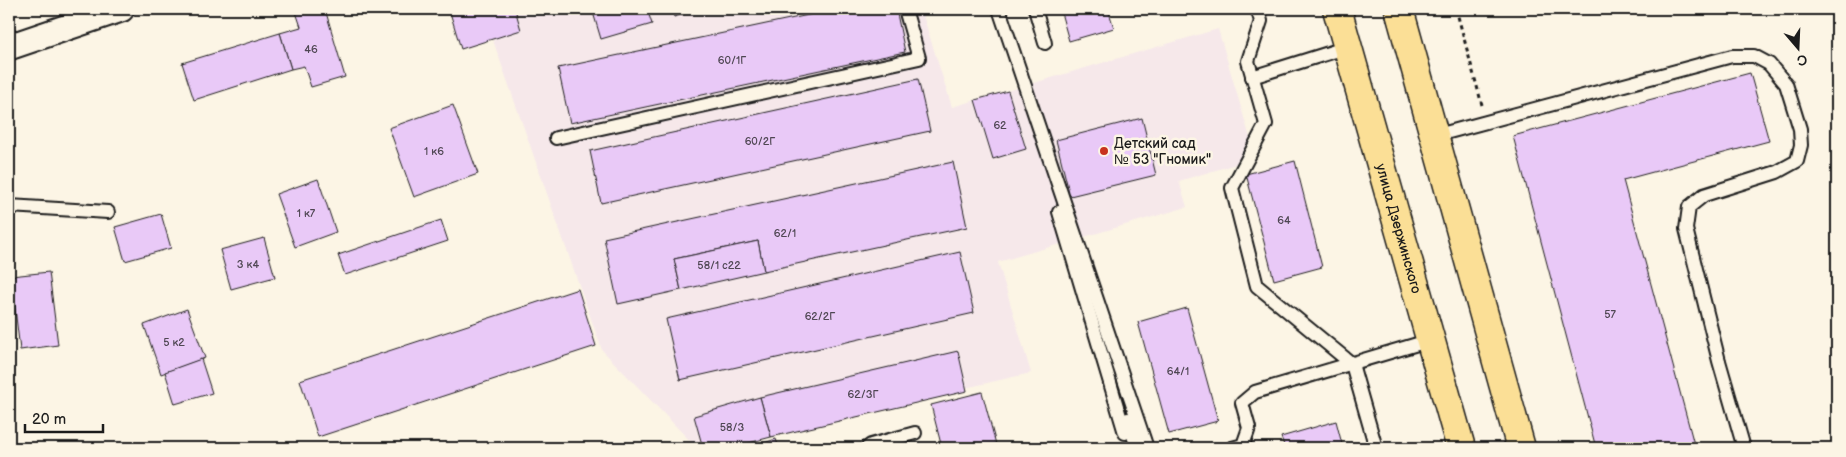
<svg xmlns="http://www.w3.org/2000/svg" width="1846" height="457" font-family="'Balsamiq Sans',sans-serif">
  <rect width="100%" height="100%" fill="#fcf5e5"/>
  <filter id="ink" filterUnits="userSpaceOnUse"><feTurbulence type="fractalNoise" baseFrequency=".02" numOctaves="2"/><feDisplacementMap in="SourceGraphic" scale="10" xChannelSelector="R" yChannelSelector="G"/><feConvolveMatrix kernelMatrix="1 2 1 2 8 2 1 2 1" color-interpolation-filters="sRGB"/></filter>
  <g filter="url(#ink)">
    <path fill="#f6e8ea" d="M 482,9 L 921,9 L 952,107 L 1218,29 L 1250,138 L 1236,164 L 1179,181 L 1187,207 L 998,262 L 1031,373 L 704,448 L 697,448 L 602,350 Z"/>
    <g fill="#e9c9f7" stroke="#1c1c1c">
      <path d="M 295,9 L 325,9 L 345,77 L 311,87 L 304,66 L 291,69 L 280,33 L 301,27 Z"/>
      <path d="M 449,9 L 515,9 L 521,30 L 461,49 Z"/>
      <path d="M 592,9 L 647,9 L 652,24 L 601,39 Z"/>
      <path d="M 672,9 L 701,9 L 674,17 Z"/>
      <path d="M 837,9 L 896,9 L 905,52 L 570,123 L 558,68 Z"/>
      <path d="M 1060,9 L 1108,9 L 1114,28 L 1069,41 Z"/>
      <path d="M 280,33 L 291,69 L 194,100 L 182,63 Z"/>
      <path d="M 1750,73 L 1769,141 L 1623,180 L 1695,448 L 1596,448 L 1513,136 Z"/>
      <path d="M 918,79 L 930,131 L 601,203 L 590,151 Z"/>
      <path d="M 1008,91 L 1026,149 L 993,159 L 975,100 Z"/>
      <path d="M 453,105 L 478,174 L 414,197 L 389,128 Z"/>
      <path d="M 1142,118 L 1156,175 L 1070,196 L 1056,140 Z"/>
      <path d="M 1295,161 L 1322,267 L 1274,280 L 1246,174 Z"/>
      <path d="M 953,162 L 967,227 L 764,271 L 758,241 L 674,259 L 681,290 L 618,304 L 604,238 Z"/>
      <path d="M 318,179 L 336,232 L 295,247 L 276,194 Z"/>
      <path d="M 161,214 L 171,248 L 125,261 L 115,227 Z"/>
      <path d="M 441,220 L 448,241 L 345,275 L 338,255 Z"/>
      <path d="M 264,238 L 275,277 L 231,289 L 220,250 Z"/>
      <path d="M 758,241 L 764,271 L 681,290 L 674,259 Z"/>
      <path d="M 960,252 L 974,313 L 680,380 L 666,319 Z"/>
      <path d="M 49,272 L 58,345 L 20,350 L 11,276 Z"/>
      <path d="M 578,289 L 596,346 L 318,437 L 300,380 Z"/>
      <path d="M 1187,308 L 1218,421 L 1169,434 L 1138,322 Z"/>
      <path d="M 187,309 L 205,358 L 161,374 L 144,325 Z"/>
      <path d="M 958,351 L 967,391 L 771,437 L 760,397 Z"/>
      <path d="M 201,359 L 212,393 L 175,404 L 165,372 Z"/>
      <path d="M 982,392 L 997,448 L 942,448 L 931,405 Z"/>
      <path d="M 760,397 L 771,437 L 730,448 L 703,448 L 694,416 Z"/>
      <path d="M 1336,421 L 1343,448 L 1285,448 L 1281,437 Z"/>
      <path d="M 776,439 L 779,448 L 748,448 Z"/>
    </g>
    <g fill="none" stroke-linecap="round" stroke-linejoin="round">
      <defs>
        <g id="service">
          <path d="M 999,9 L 1147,448"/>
          <path d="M 1035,9 L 1045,43"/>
          <path d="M 1257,9 L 1261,21 L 1248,61 L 1266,124 L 1232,188 L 1257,286 L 1352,364 L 1376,448"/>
          <path d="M 1252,77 L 1348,47"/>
          <path d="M 1434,136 L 1732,56 L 1754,56 L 1769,64 L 1786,84 L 1800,129 L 1801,145 L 1797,161 L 1777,172 L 1704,195 L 1689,207 L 1686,229 L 1719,361 L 1744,448"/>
          <path d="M 556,138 L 919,58 L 905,9"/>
          <path d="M 9,206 L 108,212"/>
          <path d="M 1059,212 L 1125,433"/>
          <path d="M 1128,419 L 1137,448"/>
          <path d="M 867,448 L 871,445 L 915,433"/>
          <path d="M 1232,448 L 1243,445 L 1249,428 L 1242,403 L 1255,392 L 1431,340"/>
        </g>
        <path id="minor" d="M 9,47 L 121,9"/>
        <g id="primary">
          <path id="s1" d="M 1337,9 L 1461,448"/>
          <path d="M 1399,9 L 1521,448"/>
        </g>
      </defs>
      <use href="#service" stroke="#1c1c1c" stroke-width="16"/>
      <use href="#minor" stroke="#1c1c1c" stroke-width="29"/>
      <use href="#primary" stroke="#1c1c1c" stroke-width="31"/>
      <path stroke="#1c1c1c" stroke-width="3" stroke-dasharray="4 4" stroke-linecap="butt" d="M 1456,9 L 1482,105"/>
      <use href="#service" stroke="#fcf5e5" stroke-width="12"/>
      <use href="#minor" stroke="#fcf5e5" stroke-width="25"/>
      <use href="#primary" stroke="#fbdf96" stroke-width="28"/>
    </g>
  </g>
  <circle fill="#c8321e" stroke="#fcf5e5" stroke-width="2" cx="1104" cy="151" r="5"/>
  <g text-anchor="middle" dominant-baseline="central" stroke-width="5" stroke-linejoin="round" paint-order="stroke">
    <g font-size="11" fill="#4f4753">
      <text x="311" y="49">46</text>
      <text x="732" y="60">60/1Г</text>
      <text x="1000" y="125">62</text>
      <text x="760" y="141">60/2Г</text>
      <text x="434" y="151">1 к6</text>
      <text x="306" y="213">1 к7</text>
      <text x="1284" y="220">64</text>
      <text x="785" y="233">62/1</text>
      <text x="248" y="264">3 к4</text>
      <text x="719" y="265">58/1 с22</text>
      <text x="1610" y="314">57</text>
      <text x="820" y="316">62/2Г</text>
      <text x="174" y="342">5 к2</text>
      <text x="1178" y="371">64/1</text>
      <text x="863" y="394">62/3Г</text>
      <text x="732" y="427">58/3</text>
    </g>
    <g font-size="14" fill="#1c1c1c" stroke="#fcf5e5" text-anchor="start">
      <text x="1114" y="143">Детский сад<tspan x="1114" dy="16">№ 53 "Гномик"</tspan></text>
    </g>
    <g font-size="14" fill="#1c1c1c" stroke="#fcf5e5">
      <text stroke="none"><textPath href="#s1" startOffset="228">улица Дзержинского</textPath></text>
    </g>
  </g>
  <rect width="1846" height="457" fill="none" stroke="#fcf5e5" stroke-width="30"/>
  <rect x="15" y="15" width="1816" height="427" fill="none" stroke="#1c1c1c" stroke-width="2" filter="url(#ink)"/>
  <g transform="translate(1798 48) rotate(161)" stroke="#fcf5e5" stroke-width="4" paint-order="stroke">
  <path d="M0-4L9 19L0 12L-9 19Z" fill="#1c1c1c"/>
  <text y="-8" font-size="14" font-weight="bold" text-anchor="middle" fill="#1c1c1c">С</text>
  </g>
  <path d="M25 424v8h78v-8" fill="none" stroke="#1c1c1c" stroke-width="2.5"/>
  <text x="32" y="424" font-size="15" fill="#1c1c1c" stroke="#fcf5e5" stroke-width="4" paint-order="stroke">20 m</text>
</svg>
